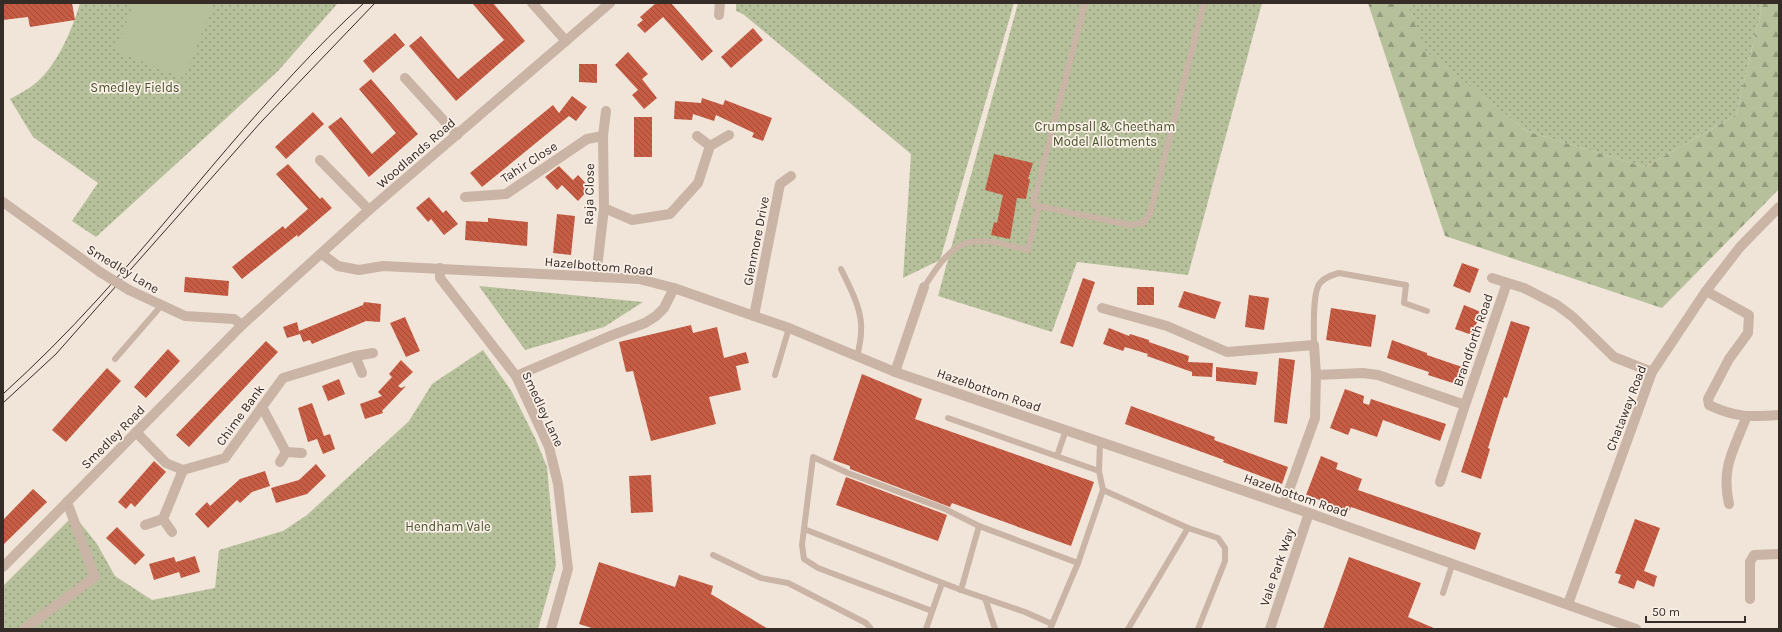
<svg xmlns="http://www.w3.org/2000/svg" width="1782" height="632" font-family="Karla,sans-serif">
  <defs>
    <pattern id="green-dots" width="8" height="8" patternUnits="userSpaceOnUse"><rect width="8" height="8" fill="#b6c09a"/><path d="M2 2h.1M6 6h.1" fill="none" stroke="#959c7e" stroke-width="1.8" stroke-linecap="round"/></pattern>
    <pattern id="forest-firs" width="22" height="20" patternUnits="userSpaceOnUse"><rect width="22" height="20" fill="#b6c09a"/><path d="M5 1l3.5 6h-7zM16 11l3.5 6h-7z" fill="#959c7e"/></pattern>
    <pattern id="building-back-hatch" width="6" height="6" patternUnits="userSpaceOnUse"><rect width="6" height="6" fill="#c65c43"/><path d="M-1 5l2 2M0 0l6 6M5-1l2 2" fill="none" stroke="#a24c38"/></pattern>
  </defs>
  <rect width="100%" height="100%" fill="#f1e5da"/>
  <g fill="url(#green-dots)">
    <path d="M 80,3 L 338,3 L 278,71 L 96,237 L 72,221 L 98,183 L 33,137 L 10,99 C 19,94 29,89 37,82 C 57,65 73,28 80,3 Z"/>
    <path d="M 736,3 L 1014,3 L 940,260 L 903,278 L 911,154 L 743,14 L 736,11 Z"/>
    <path d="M 1018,3 L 1262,3 L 1188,275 L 1077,262 L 1052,332 L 938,296 Z"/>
    <path d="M 1407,3 L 1763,3 L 1736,115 L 1645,167 L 1526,131 L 1424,50 Z"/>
    <path d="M 479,286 L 643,302 L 604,327 L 525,350 Z"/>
    <path d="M 483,350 L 512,392 L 536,440 L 547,467 L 556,565 L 538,629 L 3,629 L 3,586 L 74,515 L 97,544 L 115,576 L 152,600 L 215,588 L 219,550 L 283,531 L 307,515 L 409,421 L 432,384 Z"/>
  </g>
  <path fill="url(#forest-firs)" d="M 1368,3 L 1407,3 L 1425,50 L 1526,131 L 1645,167 L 1736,115 L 1763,3 L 1779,3 L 1779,189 L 1662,308 L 1445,236 Z"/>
  <path fill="#b6c09a" d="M 134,3 L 214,3 L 184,78 L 115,51 Z"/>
  <g fill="url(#building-back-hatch)">
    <path d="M 3,3 L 72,3 L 75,20 L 30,27 L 28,17 L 3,20 Z"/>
    <path d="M 472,3 L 493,3 L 525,41 L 456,101 L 409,46 L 421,36 L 458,79 L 504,40 Z"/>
    <path d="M 656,3 L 671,3 L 713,51 L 702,61 L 663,17 L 645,33 L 637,25 L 643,20 L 640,17 Z"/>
    <path d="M 753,28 L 763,40 L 731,68 L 721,57 Z"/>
    <path d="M 395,33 L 405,45 L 373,73 L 363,61 Z"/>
    <path d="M 628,52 L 648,74 L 642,79 L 657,98 L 644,109 L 632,95 L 638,90 L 615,65 Z"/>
    <path d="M 579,64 L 597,64 L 597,83 L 579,82 Z"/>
    <path d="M 371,79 L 418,134 L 369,177 L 328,127 L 341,117 L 372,154 L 396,133 L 359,89 Z"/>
    <path d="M 572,96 L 587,107 L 576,121 L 569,116 L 482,187 L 470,173 L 553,105 L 559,113 Z"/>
    <path d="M 702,98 L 723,105 L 725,100 L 772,118 L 763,141 L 752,137 L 754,133 L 716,115 L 714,121 L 693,114 L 692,120 L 674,119 L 675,101 L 701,103 Z"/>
    <path d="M 313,112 L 324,124 L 286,159 L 275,147 Z"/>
    <rect x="634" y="117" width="18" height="40"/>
    <path d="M 994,154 L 1033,163 L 1028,179 L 1030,179 L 1026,199 L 1017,198 L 1010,239 L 991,235 L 994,222 L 997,223 L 1003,195 L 985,190 Z"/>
    <path d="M 288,164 L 320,199 L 322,197 L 332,208 L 298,237 L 297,235 L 242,279 L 232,267 L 283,226 L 285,229 L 308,209 L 276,174 Z"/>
    <path d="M 559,166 L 573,180 L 578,175 L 590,188 L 578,201 L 562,185 L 557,190 L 545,177 Z"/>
    <path d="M 429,197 L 443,213 L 446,210 L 458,224 L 444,235 L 431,219 L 428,222 L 416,208 Z"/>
    <path d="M 557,214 L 575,216 L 571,255 L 553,253 Z"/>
    <path d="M 488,218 L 528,222 L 527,246 L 465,240 L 466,221 L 488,222 Z"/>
    <path d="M 1462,263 L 1479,269 L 1470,293 L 1453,286 Z"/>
    <path d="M 185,277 L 229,281 L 228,296 L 184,292 Z"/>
    <path d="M 1083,278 L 1095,282 L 1073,347 L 1060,343 Z"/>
    <rect x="1137" y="287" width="17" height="18"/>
    <path d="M 1184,291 L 1221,302 L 1215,319 L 1178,307 Z"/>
    <path d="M 1249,295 L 1269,298 L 1264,330 L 1245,327 Z"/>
    <path d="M 364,302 L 381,304 L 380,322 L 366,321 L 312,344 L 310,340 L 303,342 L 300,334 L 287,338 L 283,327 L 297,322 L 299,331 L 363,305 Z"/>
    <path d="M 1464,305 L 1481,312 L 1472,335 L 1455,329 Z"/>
    <path d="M 1331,308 L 1376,315 L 1371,347 L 1326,340 Z"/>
    <path d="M 405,317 L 420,351 L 406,357 L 390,323 Z"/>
    <path d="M 1511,321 L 1530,327 L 1507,398 L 1504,397 L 1488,448 L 1490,449 L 1481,479 L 1461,472 Z"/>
    <path d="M 691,325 L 693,333 L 717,327 L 724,358 L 746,352 L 749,363 L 736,366 L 741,390 L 709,397 L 716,424 L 651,441 L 633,371 L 626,372 L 619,342 Z"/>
    <path d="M 1109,328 L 1129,336 L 1130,334 L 1149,340 L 1149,342 L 1189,356 L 1188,362 L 1213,363 L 1212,377 L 1192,376 L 1192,372 L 1147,356 L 1148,354 L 1125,347 L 1123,351 L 1103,344 Z"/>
    <path d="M 1392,340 L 1427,353 L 1427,355 L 1465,368 L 1459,385 L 1428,375 L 1429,372 L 1387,358 Z"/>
    <path d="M 266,341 L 278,352 L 189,447 L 176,435 Z"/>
    <path d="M 168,349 L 180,361 L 146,398 L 134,387 Z"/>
    <path d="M 1279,358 L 1295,360 L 1287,424 L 1274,422 Z"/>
    <path d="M 401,360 L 413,372 L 398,386 L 401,388 L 406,386 L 382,411 L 383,413 L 365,419 L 360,404 L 382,396 L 378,392 L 392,377 L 389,374 Z"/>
    <path d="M 1216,367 L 1258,372 L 1256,385 L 1216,381 Z"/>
    <path d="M 107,368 L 121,381 L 66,442 L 52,430 Z"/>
    <path d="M 862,374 L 922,399 L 915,419 L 1094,482 L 1071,546 L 952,503 L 950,507 L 850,469 L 850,466 L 833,460 Z"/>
    <path d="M 339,379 L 345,394 L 328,401 L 322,386 Z"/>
    <path d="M 1345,389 L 1364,396 L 1363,403 L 1369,405 L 1371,399 L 1446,424 L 1440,441 L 1383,420 L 1377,437 L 1351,428 L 1348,435 L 1330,428 Z"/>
    <path d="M 312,403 L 324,436 L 330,434 L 335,449 L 323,454 L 317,439 L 308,442 L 298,408 Z"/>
    <path d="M 1131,406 L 1215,437 L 1214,440 L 1288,467 L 1282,484 L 1223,462 L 1224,460 L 1125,424 Z"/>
    <path d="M 1321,456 L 1338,463 L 1336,469 L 1362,479 L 1358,490 L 1481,533 L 1475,550 L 1351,507 L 1349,511 L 1306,495 Z"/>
    <path d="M 154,461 L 166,472 L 135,507 L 131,503 L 126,509 L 118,502 Z"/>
    <path d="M 316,464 L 326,476 L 307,494 L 276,503 L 271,488 L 299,480 Z"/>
    <path d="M 265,471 L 270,486 L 252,492 L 240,503 L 237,500 L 208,528 L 195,514 L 207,502 L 210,506 L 240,479 Z"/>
    <path d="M 651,475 L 653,512 L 631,513 L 629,476 Z"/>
    <path d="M 846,477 L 947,515 L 938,541 L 836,505 Z"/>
    <path d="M 33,489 L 47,502 L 3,545 L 3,520 Z"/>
    <path d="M 1635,519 L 1660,528 L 1644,571 L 1657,576 L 1654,587 L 1637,580 L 1634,589 L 1618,583 L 1621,575 L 1615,573 Z"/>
    <path d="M 117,527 L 145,555 L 135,565 L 106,538 Z"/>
    <path d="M 195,556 L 200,572 L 181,578 L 179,572 L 154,580 L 149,564 L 174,557 L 176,562 Z"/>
    <path d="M 1349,557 L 1421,583 L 1408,617 L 1436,629 L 1323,629 Z"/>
    <path d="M 599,562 L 675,587 L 679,575 L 713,586 L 711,594 L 768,629 L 595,629 L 579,624 Z"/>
  </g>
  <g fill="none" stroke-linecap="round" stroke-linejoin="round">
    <g stroke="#c9b4a6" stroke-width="6">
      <path d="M 1085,3 L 1033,205 L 1130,225 L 1143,223 L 1150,214 L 1204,3"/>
      <path d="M 841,269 C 850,288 863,310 861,332 C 861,340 859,348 857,357"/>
      <path d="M 924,287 C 933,274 942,258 956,248 C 975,234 1007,245 1028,250 L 1039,206"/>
      <path d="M 1314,345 C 1314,332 1312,292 1320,283 C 1325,277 1332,275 1339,273 L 1406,285 L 1404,303 L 1427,311"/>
      <path d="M 115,359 L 161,306"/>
      <path d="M 775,375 L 789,328"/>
      <path d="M 948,418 L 1099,471"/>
      <path d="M 1057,456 L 1066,430"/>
      <path d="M 1103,490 L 1188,528 L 1218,538 L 1225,548 L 1225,561 L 1198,629"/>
      <path d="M 804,529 L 961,590 L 1025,612 L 1052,624"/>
      <path d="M 713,555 L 761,578 L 788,583 L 866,623 L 871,629"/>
      <path d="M 961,590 L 979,526"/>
      <path d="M 1443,593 L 1452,565"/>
      <path d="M 985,598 L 995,629"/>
      <path d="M 932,611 L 818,568 L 804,559 L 802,545 L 813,457 L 848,473 L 945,509 L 979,526 L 1078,563"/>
      <path d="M 926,629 L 942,583"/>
      <path d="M 1050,629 L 1078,563 L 1103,490 L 1099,471 L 1100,442"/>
      <path d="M 1128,629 L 1188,528"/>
    </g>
    <g stroke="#c9b4a6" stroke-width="10">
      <path d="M 532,3 L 566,41"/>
      <path d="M 719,15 L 720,3"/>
      <path d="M 405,78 L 457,135"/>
      <path d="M 697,136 L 710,146"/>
      <path d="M 320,160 L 369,210"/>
      <path d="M 465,197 L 506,194 L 587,139 L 603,136"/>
      <path d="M 3,202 L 100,272"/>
      <path d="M 604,208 L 632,220 L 670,214 L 698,183 L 710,146 L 729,135"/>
      <path d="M 440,268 L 440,278 L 516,376 L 549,447 L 558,484 L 568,569 L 551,629"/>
      <path d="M 596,277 L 604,208 L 603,136 L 606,111"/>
      <path d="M 1492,278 L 1524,288 L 1557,305 L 1573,317 L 1614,357 L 1652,372"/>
      <path d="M 129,290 L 185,316 L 234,319 L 242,325"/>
      <path d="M 1706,291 L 1749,315 L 1748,333 L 1729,359 L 1708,399 L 1709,405 C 1736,418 1751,417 1779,415"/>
      <path d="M 1102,308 L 1167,326 L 1227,352 L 1314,345 L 1316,375"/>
      <path d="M 754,316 L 780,184 L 791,176"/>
      <path d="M 355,356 L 362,373"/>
      <path d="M 895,372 L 924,287"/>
      <path d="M 516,376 L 610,336 L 645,323 L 656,316 L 664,308 L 674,288"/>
      <path d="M 262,407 L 286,452 L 302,453"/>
      <path d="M 136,432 L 166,463 L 183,470 L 225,458 L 283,378 L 355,356 L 373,353"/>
      <path d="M 280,462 L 286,452"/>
      <path d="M 1440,482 L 1465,405"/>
      <path d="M 1284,504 L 1315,418 L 1316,375 L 1363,373 L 1378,375 L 1465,405 L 1507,283"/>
      <path d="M 1729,504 C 1721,468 1733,451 1746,418"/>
      <path d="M 145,525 L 163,519"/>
      <path d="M 172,532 L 163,519 L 183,470"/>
      <path d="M 1750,599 L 1750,562 L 1754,555 L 1779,554"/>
      <path d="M 1568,604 L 1652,372 L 1706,291 L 1740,247 L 1779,207"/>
      <path d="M 24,629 L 95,577 L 67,502"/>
      <path d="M 1270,629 L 1309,513"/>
    </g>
    <g stroke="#c9b4a6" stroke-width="10">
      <path d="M 322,254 L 338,266 L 359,270 L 383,266 L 639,279 L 674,288 L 754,316 L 789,328 L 895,372 L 1309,513 L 1636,629"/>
      <path d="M 3,567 L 242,325 L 369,210 L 610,3"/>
    </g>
    <g stroke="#352b27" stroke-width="1">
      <path d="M 3,394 C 36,364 67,333 97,300 C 186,202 266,93 364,3"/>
      <path d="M 3,403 L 56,354 L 261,122 L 375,3"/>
    </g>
    <path stroke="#c9b4a6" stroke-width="10" d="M 100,272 L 129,290"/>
  </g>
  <g text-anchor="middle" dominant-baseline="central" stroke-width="3.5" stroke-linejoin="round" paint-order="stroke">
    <g font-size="13" fill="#47542b" stroke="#f9efe6">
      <text x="135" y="87">Smedley Fields</text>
      <text x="1105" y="126">Crumpsall &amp; Cheetham<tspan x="1105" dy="15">Model Allotments</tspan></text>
      <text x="448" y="526">Hendham Vale</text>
    </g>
    <g font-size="13" fill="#352b27" stroke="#f9efe6">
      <text transform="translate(416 153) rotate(-41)">Woodlands Road</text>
      <text transform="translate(529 162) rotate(-33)">Tahir Close</text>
      <text transform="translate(589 194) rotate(-89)">Raja Close</text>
      <text transform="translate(756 241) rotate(-79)">Glenmore Drive</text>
      <text transform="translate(599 266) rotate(5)">Hazelbottom Road</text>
      <text transform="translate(123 269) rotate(31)">Smedley Lane</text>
      <text transform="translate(1473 340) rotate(-71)">Brandforth Road</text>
      <text transform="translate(989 390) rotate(19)">Hazelbottom Road</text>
      <text transform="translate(1626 408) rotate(-69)">Chataway Road</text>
      <text transform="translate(543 409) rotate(65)">Smedley Lane</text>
      <text transform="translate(240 415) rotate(-54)">Chime Bank</text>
      <text transform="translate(113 437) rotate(-45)">Smedley Road</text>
      <text transform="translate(1296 495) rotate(19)">Hazelbottom Road</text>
      <text transform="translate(1277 567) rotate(-71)">Vale Park Way</text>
    </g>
  </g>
  <rect width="1782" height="632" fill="none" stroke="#352b27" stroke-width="8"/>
  <path d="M1646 616v6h99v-6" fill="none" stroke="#352b27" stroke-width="2"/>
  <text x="1652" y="616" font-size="12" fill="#352b27" stroke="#f9efe6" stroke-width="3" paint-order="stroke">50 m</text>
</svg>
